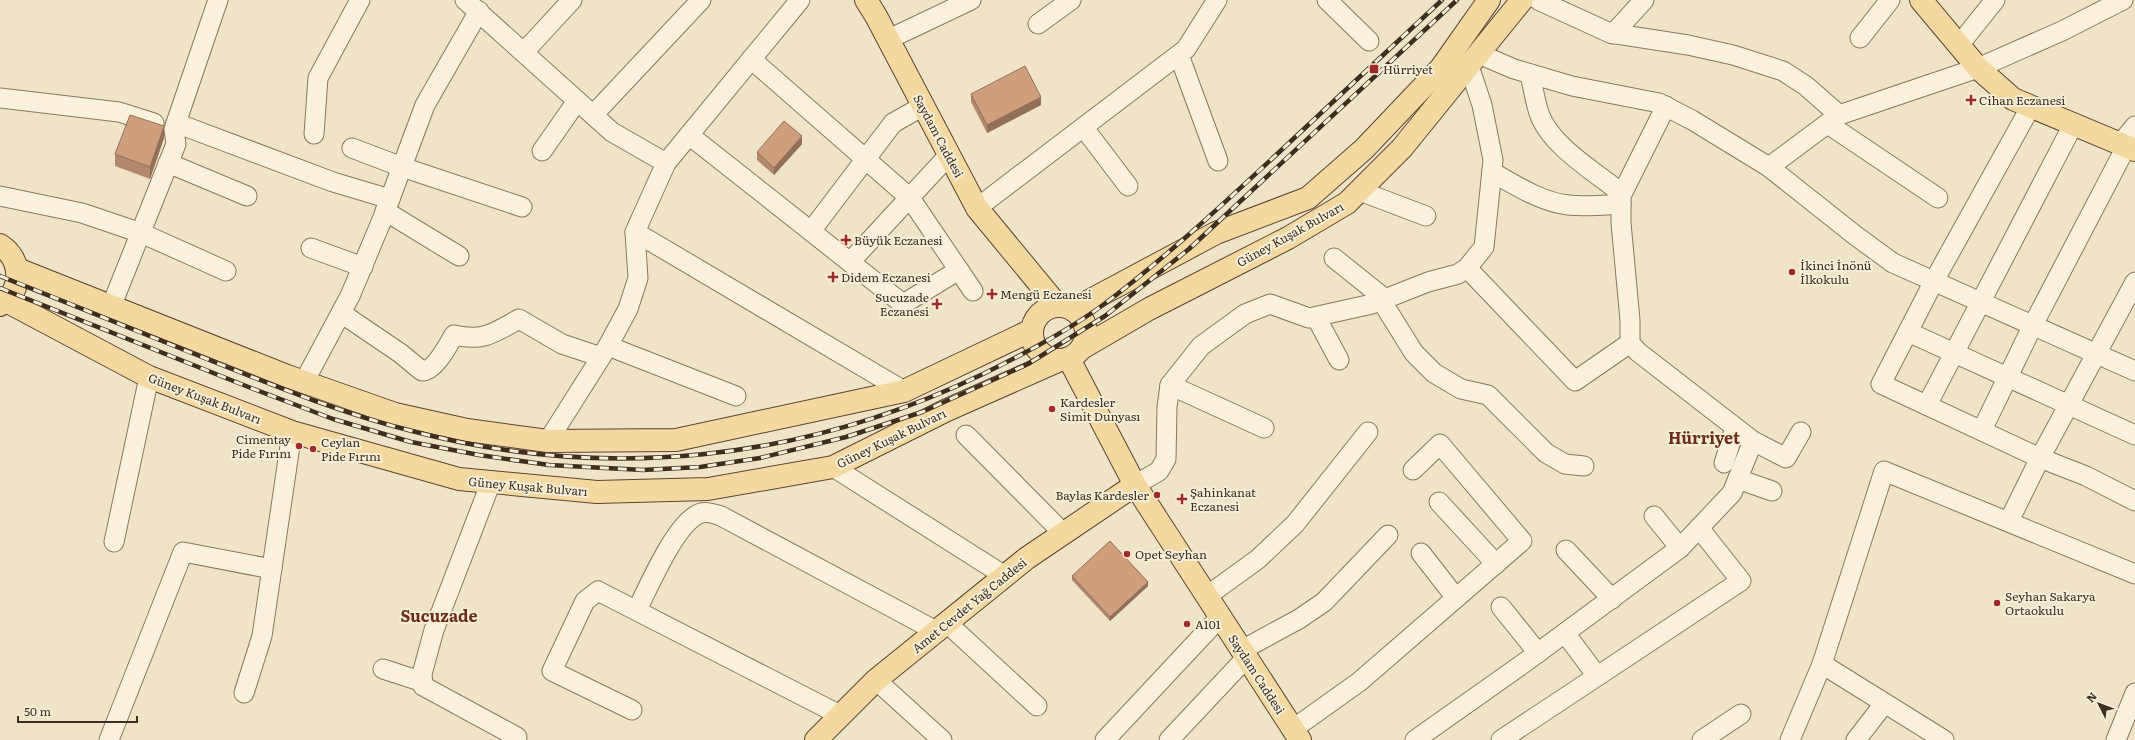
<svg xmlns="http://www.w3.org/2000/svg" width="2135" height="740" font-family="Literata,serif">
  <rect width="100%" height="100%" fill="#f0e4c8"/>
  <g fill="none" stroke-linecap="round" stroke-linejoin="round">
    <defs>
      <g id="minor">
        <path d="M 465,0 L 612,132 L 666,163"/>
        <path d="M 1327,0 L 1369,41"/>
        <path d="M 1538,0 L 1610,33 L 1688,45 L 1733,55 L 1783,71 L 1806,86 L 1839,115"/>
        <path d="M 1038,24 L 1071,0"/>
        <path d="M 1613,34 L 1644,0"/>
        <path d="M 1860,38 L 1890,0"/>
        <path d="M 889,39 L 971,0"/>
        <path d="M 1959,45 L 1995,0"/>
        <path d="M 524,52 L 572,0"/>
        <path d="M 1479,54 L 1514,69 L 1572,86 L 1659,103 L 1692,120 L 1769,167 L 1856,236 L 1893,263 L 2135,371"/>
        <path d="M 1179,55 L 1218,161"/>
        <path d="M 751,59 L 910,198 L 973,291"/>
        <path d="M 1530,74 C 1533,87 1535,101 1539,113 C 1549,144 1592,170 1616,189 L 1621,196 L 1621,223 L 1630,320 L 1630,343 L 1638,352 L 1753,441 L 1786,458 L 1801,432"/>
        <path d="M 0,98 L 119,112 L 154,123"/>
        <path d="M 2031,106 L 1934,281 L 1881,384 L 2040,458 L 2086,476 L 2135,501"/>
        <path d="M 593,115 L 701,0"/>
        <path d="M 176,123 L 333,182 L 390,199"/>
        <path d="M 1828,124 L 1938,198"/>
        <path d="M 1084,128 L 1128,186"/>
        <path d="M 314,134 L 318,78 L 360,0"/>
        <path d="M 689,135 L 903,304 L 959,270"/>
        <path d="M 2121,143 L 2135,126"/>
        <path d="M 352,148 L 402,167 L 522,207"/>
        <path d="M 542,151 L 577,101"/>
        <path d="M 168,163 L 247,196"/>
        <path d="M 1769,167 L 1839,115 L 1978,68 L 2062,31 L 2123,0"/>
        <path d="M 1492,172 C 1515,185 1541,202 1568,205 C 1586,207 1603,205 1621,204"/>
        <path d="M 1360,191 L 1426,216"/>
        <path d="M 0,196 L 82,213 L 141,233 L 226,271"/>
        <path d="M 1621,196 L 1666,106"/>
        <path d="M 977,208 L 1186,49 L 1217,0"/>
        <path d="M 385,211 L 459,256"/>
        <path d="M 811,231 L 893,123 L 923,106"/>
        <path d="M 635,232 L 904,391"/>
        <path d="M 311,248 L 363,267"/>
        <path d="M 1334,258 L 1385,299"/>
        <path d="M 850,262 L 949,155"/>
        <path d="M 1467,268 L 1575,381 L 1630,343"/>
        <path d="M 1381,300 L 1414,353 L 1434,373 L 1461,389 L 1488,395 L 1546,453 L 1565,464 L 1584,466"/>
        <path d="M 111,307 L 176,144 L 174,129 L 218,0"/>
        <path d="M 341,313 L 400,353 L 422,371 C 435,371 448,345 454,335 C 483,342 494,333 519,319 L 562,344 L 601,357"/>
        <path d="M 1316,317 L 1339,360"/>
        <path d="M 1908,332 L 2135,435"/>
        <path d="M 608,346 L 736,396"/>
        <path d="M 304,382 L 350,296 L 384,215 L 425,105 L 479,11"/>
        <path d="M 1170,385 L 1264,428"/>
        <path d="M 1927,405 L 2074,123"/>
        <path d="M 1982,430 L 2033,325 L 2127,145"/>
        <path d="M 966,435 L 1064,534"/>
        <path d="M 548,441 L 608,346 L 628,309 L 638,278 L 635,232 L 666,163 L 800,0"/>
        <path d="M 1724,463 L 1735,428"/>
        <path d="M 833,467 L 1005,576"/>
        <path d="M 1738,479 L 1772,491"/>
        <path d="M 491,482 L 434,630 L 422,674 L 423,686 L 517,737"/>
        <path d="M 1135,485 L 1159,471 L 1166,459 L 1167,407 L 1170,385 L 1201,346 L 1245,314 L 1270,304 L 1309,318 L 1372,304 L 1428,282 L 1458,274 L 1467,268 L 1484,247 L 1493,160 L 1482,105 L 1469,66"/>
        <path d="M 1439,502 L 1496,564"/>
        <path d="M 1654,516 L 1680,548"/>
        <path d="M 2009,521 L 2040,458 L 2135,282"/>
        <path d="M 114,542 L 149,377"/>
        <path d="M 1566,550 L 1612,599"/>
        <path d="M 1421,553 L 1456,598"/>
        <path d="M 1207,596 L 1258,559 L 1295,524 L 1368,432"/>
        <path d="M 1501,607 L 1538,653"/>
        <path d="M 637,610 C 649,586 673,530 695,516 C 703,510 712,513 721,516 L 936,631"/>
        <path d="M 947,623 L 1037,706"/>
        <path d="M 1565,633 L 1597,676"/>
        <path d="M 1242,650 L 1299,619 L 1324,602 L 1388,535"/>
        <path d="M 1822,664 L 1944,740"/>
        <path d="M 383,669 L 423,682"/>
        <path d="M 876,680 L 942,740"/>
        <path d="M 244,693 L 262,636 L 292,432"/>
        <path d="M 632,710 L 552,671 L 585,601 L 598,591 L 840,715"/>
        <path d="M 1293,729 L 1359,682 L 1522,541 L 1440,444 L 1413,470"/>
        <path d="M 109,740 L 183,552 L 272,569"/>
        <path d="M 1105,740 L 1220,617"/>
        <path d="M 1169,740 L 1246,658"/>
        <path d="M 1415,740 L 1524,663 L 1680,548 L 1732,493 L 1753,441"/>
        <path d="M 1501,740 L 1741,581 L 1699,528"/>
        <path d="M 1702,740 L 1741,714"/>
        <path d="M 1790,740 L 1822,664 L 1884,471 L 2135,574"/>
        <path d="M 1856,740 L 1884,704"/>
        <path d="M 2116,740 L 2135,693"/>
      </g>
      <g id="major">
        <path d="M 866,0 L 876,16 L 977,208 L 1057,305"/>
        <path d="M 1921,0 L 1978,68 L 2013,99 L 2135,150"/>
        <path d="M 0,245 C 22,259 24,290 0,305"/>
        <path d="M 17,269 L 287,376 L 395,414 L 467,430 L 548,441 L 676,440 L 904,391 L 1032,330"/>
        <path d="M 6,301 L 149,377 L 292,432 L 459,479 L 597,492 L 708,489 L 833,467 L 947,410 L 1060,360"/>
        <circle cx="1059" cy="333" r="27"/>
        <path d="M 1074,309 L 1216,233 L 1308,198 L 1364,149 L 1441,68 L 1489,0"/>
        <path d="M 1082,348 L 1149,309 L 1288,238 L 1347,203 L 1402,148 L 1522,0"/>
        <path d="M 1069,359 L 1135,485 L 1300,740"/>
        <path d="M 816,740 L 876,680 L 1027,558 L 1135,485"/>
      </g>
    </defs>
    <use href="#minor" stroke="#8d765c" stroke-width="21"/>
    <use href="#major" stroke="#5b4430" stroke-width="24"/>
    <use href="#minor" stroke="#faf1dc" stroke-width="19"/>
    <use href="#major" stroke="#f3d9a0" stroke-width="22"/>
    <defs>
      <g id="rail">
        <path d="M 0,276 C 71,304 141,333 212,361 C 277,387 344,414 412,431 C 607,482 802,461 983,374 C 1024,354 1066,332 1103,305 C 1164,259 1219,208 1275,156 C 1331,104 1386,52 1442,0"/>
        <path d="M 0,288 L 251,388 L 333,419 L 411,442 L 479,455 L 549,465 L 643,470 L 700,467 L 760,458 L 846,437 L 922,412 L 1028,364 L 1105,316 L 1189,249 L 1457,0"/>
      </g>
    </defs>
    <use href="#rail" stroke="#3d2e20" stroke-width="4.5"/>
    <use href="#rail" stroke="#f7eed8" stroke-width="3" stroke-dasharray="9" stroke-linecap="butt"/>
  </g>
  <g fill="#b2896c">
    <path d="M 971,94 L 1041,105 L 987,133 L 971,102 Z"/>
    <path d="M 164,138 L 150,179 L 115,166 L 115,154 Z"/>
    <path d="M 802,144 L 774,175 L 757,160 L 757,152 Z"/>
    <path d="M 1072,576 L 1148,586 L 1110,621 L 1072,580 Z"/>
  </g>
  <g fill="#916f58">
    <path d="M 1041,97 L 1041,105 L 987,133 L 987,125 Z"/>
    <path d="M 164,126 L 164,138 L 150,179 L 150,167 Z"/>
    <path d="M 802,136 L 802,144 L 774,175 L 774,168 Z"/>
    <path d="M 1148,582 L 1148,586 L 1110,621 L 1110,617 Z"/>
  </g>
  <g fill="#cf9f7d" stroke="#916f58">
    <path d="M 1025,66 L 1041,97 L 987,125 L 971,94 Z"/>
    <path d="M 130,115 L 164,126 L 150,167 L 115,154 Z"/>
    <path d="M 784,121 L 802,136 L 774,168 L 757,152 Z"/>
    <path d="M 1110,541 L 1148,582 L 1110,617 L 1072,576 Z"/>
  </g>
  <g fill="#9e2a2b" stroke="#f7eed8" stroke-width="1.5">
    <rect x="1369" y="64" width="10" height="10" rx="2"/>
    <path d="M1969 94h4v4h4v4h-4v4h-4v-4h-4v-4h4z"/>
    <path d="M844 234h4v4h4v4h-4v4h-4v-4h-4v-4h4z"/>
    <circle cx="1792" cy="272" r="4"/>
    <path d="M831 271h4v4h4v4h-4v4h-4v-4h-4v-4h4z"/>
    <path d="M990 288h4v4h4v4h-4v4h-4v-4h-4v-4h4z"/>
    <path d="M935 298h4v4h4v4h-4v4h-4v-4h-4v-4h4z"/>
    <circle cx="1052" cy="409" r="4"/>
    <circle cx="299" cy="446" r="4"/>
    <circle cx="313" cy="449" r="4"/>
    <circle cx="1157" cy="495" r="4"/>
    <path d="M1180 493h4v4h4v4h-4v4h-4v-4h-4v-4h4z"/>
    <circle cx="1127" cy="554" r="4"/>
    <circle cx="1997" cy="603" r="4"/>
    <circle cx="1187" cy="624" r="4"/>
  </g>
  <g text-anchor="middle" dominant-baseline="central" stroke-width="4" stroke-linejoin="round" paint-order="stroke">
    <g font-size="12" fill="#3d2e20" stroke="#f7eed8" text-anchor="start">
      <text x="1383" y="69">Hürriyet</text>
      <text x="1979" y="100">Cihan Eczanesi</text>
      <text x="854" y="240">Büyük Eczanesi</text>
      <text x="1800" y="265">İkinci İnönü<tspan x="1800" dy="14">İlkokulu</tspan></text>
      <text x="841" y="277">Didem Eczanesi</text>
      <text x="1000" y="294">Mengü Eczanesi</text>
      <text x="929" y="297" text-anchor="end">Sucuzade<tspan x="929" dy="14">Eczanesi</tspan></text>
      <text x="1060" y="402">Kardesler<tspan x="1060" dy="14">Simit Dunyası</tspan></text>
      <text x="291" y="439" text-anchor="end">Cimentay<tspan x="291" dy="14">Pide Fırını</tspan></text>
      <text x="321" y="442">Ceylan<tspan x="321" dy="14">Pide Fırını</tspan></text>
      <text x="1190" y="492">Şahinkanat<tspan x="1190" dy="14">Eczanesi</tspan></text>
      <text x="1149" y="495" text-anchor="end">Baylas Kardesler</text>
      <text x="1135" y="554">Opet Seyhan</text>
      <text x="2005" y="596">Seyhan Sakarya<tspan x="2005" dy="14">Ortaokulu</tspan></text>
      <text x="1195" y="624">A101</text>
    </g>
    <g font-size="12" fill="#3d2e20" stroke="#f7eed8">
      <text transform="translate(939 136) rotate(62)">Saydam Caddesi</text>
      <text transform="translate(1290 234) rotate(-29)">Güney Kuşak Bulvarı</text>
      <text transform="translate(205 398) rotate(21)">Güney Kuşak Bulvarı</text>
      <text transform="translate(891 438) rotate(-26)">Güney Kuşak Bulvarı</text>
      <text transform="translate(528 486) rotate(5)">Güney Kuşak Bulvarı</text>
      <text transform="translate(969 605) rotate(-39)">Amet Cevdet Yağ Caddesi</text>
      <text transform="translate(1257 674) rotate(57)">Saydam Caddesi</text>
    </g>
    <g font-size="16" font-weight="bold" fill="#6b2e1e" stroke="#f7eed8">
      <text x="1704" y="437">Hürriyet</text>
      <text x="439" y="615">Sucuzade</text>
    </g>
  </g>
  <g transform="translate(2099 704) rotate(312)" stroke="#f7eed8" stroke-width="3" paint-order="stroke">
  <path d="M0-3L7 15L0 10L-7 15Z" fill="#3d2e20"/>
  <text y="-6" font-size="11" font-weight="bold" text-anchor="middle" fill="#3d2e20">N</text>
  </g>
  <path d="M18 716v6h119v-6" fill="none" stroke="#3d2e20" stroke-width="2"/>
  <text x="24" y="716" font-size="12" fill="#3d2e20" stroke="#f7eed8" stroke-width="3" paint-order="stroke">50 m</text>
</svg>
